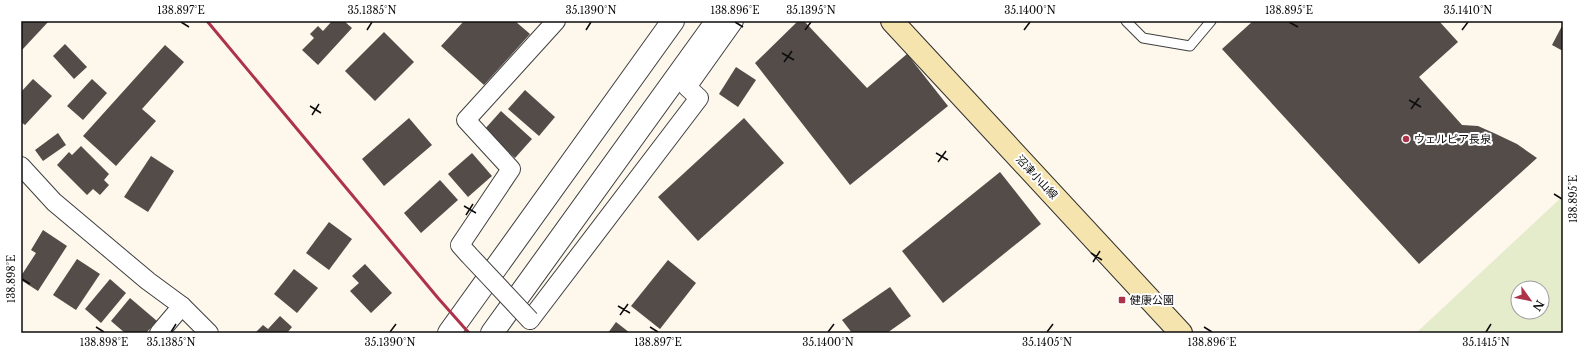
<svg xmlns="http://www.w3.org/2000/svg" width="1584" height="354" font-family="'Libre Baskerville','Noto Sans JP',serif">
  <rect width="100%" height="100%" fill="#fdf7ec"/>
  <path fill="#e5eccb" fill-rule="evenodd" d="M 1563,196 L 1563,333 L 1416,333 ZM 1518,288 L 1542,288 L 1542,312 L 1518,312 Z"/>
  <g fill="#534c49">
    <path d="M 21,21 L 49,21 L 21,51 Z"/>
    <path d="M 332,21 L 344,21 L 352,28 L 318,65 L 302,50 L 314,38 L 310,34 L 318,26 L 323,31 Z"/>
    <path d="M 464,21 L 515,21 L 530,34 L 484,85 L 441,46 Z"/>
    <path d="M 798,21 L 804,21 L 867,88 L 907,54 L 948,106 L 850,185 L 755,63 Z"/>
    <path d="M 1253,21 L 1439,21 L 1458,42 L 1419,77 L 1462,125 L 1478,126 L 1496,134 L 1517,144 L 1537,158 L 1419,264 L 1222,49 Z"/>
    <path d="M 1563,24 L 1563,51 L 1552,45 Z"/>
    <path d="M 384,32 L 414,62 L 375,101 L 345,71 Z"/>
    <path d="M 65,44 L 87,67 L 74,79 L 53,56 Z"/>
    <path d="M 165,45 L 184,62 L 142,109 L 156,121 L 116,166 L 83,136 Z"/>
    <path d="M 736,67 L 756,80 L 738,107 L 719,94 Z"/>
    <path d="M 33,79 L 52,96 L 25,125 L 21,122 L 21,92 Z"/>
    <path d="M 92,79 L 107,93 L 83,120 L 67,106 Z"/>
    <path d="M 525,90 L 555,117 L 539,136 L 508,109 Z"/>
    <path d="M 501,111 L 532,139 L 515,158 L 484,130 Z"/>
    <path d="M 409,118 L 432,145 L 384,186 L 362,159 Z"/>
    <path d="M 744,118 L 784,163 L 698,241 L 658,197 Z"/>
    <path d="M 58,133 L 66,145 L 43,161 L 35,150 Z"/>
    <path d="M 81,146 L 109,174 L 104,180 L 109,185 L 100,195 L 93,189 L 87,195 L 57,165 L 69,152 L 72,155 Z"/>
    <path d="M 472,153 L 492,176 L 468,197 L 448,174 Z"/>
    <path d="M 151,156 L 174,171 L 148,212 L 124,197 Z"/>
    <path d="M 1000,172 L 1041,224 L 943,303 L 902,251 Z"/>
    <path d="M 440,180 L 458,200 L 421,233 L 404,213 Z"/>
    <path d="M 329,222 L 352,239 L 329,270 L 306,253 Z"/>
    <path d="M 43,230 L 67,246 L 38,291 L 21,280 L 21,276 L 36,253 L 31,250 Z"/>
    <path d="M 77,259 L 100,274 L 76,310 L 53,295 Z"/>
    <path d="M 668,260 L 696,283 L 660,329 L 631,306 Z"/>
    <path d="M 365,264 L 392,293 L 371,313 L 350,291 L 359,283 L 352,276 Z"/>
    <path d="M 294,269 L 318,288 L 297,313 L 274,294 Z"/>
    <path d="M 110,279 L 126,293 L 101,323 L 85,309 Z"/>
    <path d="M 890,287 L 911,316 L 887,333 L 852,333 L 842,320 Z"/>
    <path d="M 130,298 L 157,321 L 146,333 L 125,333 L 111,321 Z"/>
    <path d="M 280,316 L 292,327 L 287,333 L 255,333 L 263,325 L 268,329 Z"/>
    <path d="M 616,322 L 630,333 L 608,333 Z"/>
  </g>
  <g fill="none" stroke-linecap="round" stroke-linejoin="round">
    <defs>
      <path id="service" d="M 1126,21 L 1143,38 L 1190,46 L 1211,21"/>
      <g id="minor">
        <path d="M 21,166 L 54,202 L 148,281 L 182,306 L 209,333"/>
        <path d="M 468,254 L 460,245 L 511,169 L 466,120 L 556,21"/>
        <path d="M 530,320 L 699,98 L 687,87 L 734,21"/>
        <path d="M 159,333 L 182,306"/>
      </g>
      <g id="tertiary">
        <path d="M 449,333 L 673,21"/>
        <path d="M 492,333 L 717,21"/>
      </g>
      <path id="secondary" d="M 892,21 L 1181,333"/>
    </defs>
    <use href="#service" stroke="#3f3f3f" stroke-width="11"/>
    <use href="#minor" stroke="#3f3f3f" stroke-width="20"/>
    <use href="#tertiary" stroke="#3f3f3f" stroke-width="24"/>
    <use href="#secondary" stroke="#2e2e2e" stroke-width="24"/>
    <use href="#service" stroke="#fff" stroke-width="9"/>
    <use href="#minor" stroke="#fff" stroke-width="18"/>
    <use href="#tertiary" stroke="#fff" stroke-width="22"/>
    <use href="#secondary" stroke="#f6e4ae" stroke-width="22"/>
    <path stroke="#ac3349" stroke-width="3" d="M 207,21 L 438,298 L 469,333"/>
    <defs>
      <path id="minor-bridge" d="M 468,254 L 530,320"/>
    </defs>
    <use href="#minor-bridge" stroke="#3f3f3f" stroke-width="20" stroke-linecap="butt"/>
    <use href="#minor-bridge" stroke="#fff" stroke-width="18"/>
  </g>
  <path fill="none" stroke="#0c0c0c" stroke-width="1.5" d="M 181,22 L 189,27M 735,22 L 743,27M 1289,22 L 1298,27M 367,30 L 372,22M 586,30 L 591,22M 805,30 L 811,22M 1024,30 L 1030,22M 1462,30 L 1468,22M 782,53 L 794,60M 784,62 L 792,51M 1409,100 L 1421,107M 310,106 L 321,113M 1411,109 L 1419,98M 312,115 L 319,104M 936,153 L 948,160M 938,162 L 946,151M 1554,194 L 1562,199M 464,206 L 476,213M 466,215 L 473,204M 1091,253 L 1102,260M 1093,262 L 1100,251M 22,279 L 30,284M 618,306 L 630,313M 620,315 L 628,304M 96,327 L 104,332M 650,327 L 658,332M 1204,327 L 1212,332M 171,332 L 176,324M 390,332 L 396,324M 828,332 L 834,324M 1047,332 L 1053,324M 1486,332 L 1491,324"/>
  <g fill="#ac3349" stroke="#fff" stroke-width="1.5">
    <circle cx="1406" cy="139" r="4"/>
    <rect x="1118" y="296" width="8" height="8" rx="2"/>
  </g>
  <g text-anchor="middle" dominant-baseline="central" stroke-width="4" stroke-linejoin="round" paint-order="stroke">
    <g font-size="11" fill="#0c0c0c" stroke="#fff" text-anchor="start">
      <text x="1414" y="139">ウェルピア長泉</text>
      <text x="1130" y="300">健康公園</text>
    </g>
    <g font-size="11" fill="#0c0c0c" stroke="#fff">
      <text transform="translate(1037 177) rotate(47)">沼津小山線</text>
    </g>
  </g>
  <rect width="1584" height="354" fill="none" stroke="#ffffff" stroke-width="44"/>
  <g transform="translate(1530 300) rotate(123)"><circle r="19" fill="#ffffff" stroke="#9e9e9e"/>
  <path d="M0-3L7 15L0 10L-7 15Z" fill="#ac3349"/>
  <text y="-6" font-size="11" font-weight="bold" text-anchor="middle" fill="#0c0c0c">N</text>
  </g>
  <rect x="22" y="22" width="1540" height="310" fill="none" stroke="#0c0c0c" stroke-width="1.5"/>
  <g font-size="10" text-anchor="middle" fill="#0c0c0c">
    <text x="181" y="14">138.897°E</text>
    <text x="372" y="14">35.1385°N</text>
    <text x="591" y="14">35.1390°N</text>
    <text x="735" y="14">138.896°E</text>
    <text x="811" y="14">35.1395°N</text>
    <text x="1030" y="14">35.1400°N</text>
    <text x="1289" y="14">138.895°E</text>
    <text x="1468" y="14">35.1410°N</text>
    <text transform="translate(1573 199) rotate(-90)" y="4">138.895°E</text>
    <text transform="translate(11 279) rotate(-90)" y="4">138.898°E</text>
    <text x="104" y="346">138.898°E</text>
    <text x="171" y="346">35.1385°N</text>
    <text x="390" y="346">35.1390°N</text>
    <text x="658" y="346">138.897°E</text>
    <text x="828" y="346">35.1400°N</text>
    <text x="1047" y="346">35.1405°N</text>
    <text x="1212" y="346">138.896°E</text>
    <text x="1486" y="346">35.1415°N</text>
  </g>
</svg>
